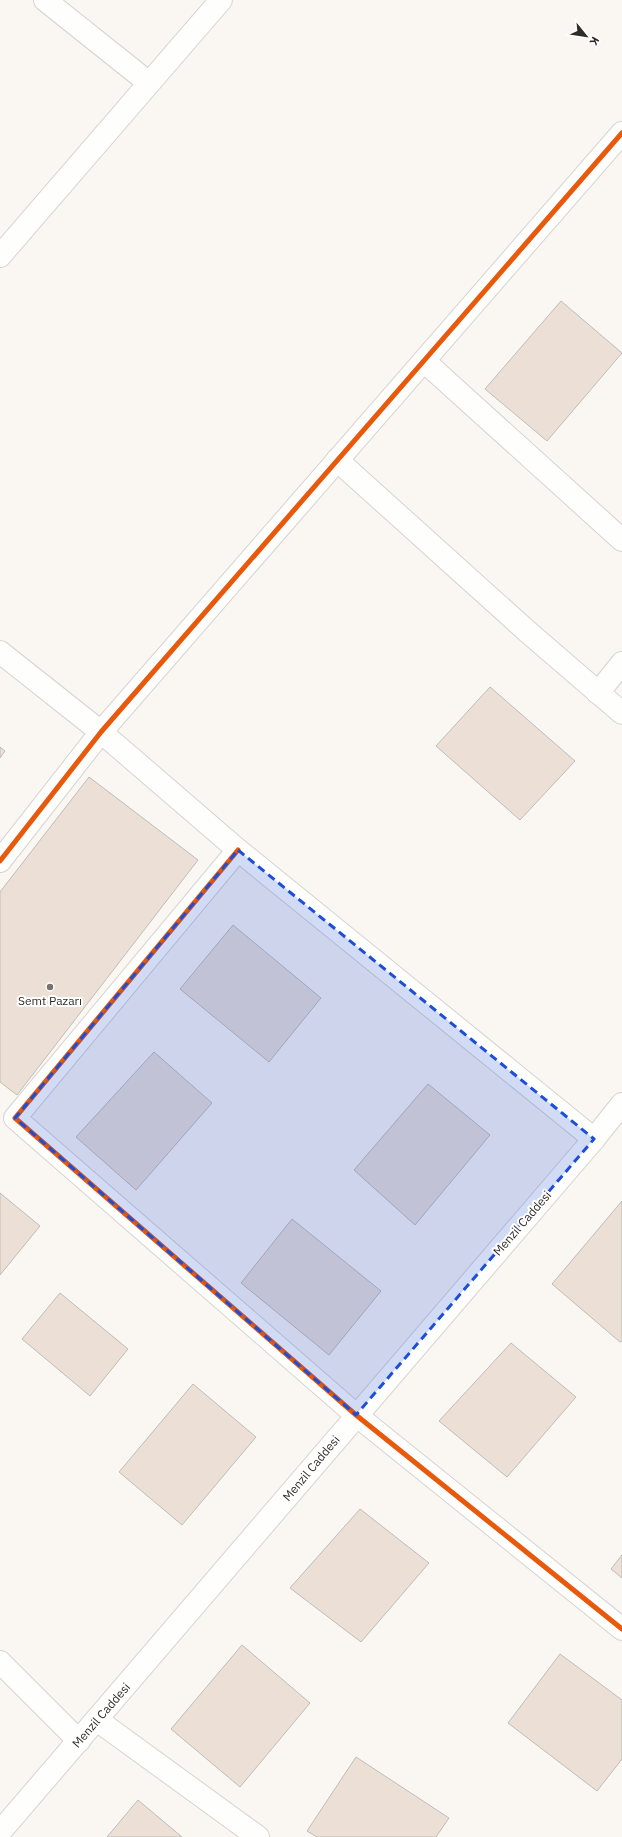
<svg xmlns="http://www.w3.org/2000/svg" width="622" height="1837" font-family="'IBM Plex Sans',sans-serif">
  <rect width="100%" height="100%" fill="#faf6f2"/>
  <g fill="#ecdfd6" stroke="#bfbcb9">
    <path d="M 561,301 L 622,353 L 547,441 L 485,389 Z"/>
    <path d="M 490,687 L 575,761 L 520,820 L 436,746 Z"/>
    <path d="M 0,747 L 5,751 L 0,758 Z"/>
    <path d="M 89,777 L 198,860 L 17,1095 L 0,1082 L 0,892 Z"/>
    <path d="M 233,925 L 321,998 L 269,1062 L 180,989 Z"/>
    <path d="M 154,1052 L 212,1103 L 136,1190 L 76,1137 Z"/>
    <path d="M 428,1084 L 490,1135 L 415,1225 L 354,1170 Z"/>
    <path d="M 0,1193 L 40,1226 L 0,1275 Z"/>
    <path d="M 622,1201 L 622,1341 L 620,1342 L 552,1284 Z"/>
    <path d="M 292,1219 L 381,1291 L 329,1355 L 241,1283 Z"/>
    <path d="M 60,1293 L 128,1349 L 90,1396 L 22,1339 Z"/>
    <path d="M 511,1343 L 576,1397 L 507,1477 L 439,1421 Z"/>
    <path d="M 193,1384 L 256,1437 L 182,1525 L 119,1472 Z"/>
    <path d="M 360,1509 L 429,1563 L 361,1642 L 290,1588 Z"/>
    <path d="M 622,1555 L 622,1578 L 611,1569 Z"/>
    <path d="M 242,1645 L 310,1703 L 240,1787 L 171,1729 Z"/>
    <path d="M 560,1654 L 622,1700 L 622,1759 L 597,1791 L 508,1723 Z"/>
    <path d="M 356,1757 L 449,1818 L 436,1837 L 317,1837 L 307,1831 Z"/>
    <path d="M 138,1800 L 182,1837 L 107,1837 Z"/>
  </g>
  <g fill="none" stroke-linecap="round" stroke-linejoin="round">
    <defs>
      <g id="minor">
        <path d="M 45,0 L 149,83"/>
        <path d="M 0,256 L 221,0"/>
        <path d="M 424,361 L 622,540"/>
        <path d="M 337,460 L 528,632 L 622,713"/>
        <path d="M 0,652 L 101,732 L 238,850 L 594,1139"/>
        <path d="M 598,693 L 622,663"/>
        <path d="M 238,850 L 15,1118 L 356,1415 L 622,1629"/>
        <path d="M 0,861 L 101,732 L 622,133"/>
        <path d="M 0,1662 L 79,1741"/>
        <path d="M 97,1720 L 258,1837"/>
        <path d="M 0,1832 L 594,1139 L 622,1104"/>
      </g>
    </defs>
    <use href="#minor" stroke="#d7d3d1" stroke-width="24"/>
    <use href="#minor" stroke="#fefefd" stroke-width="22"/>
    <defs>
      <g id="cycleway">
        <path d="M 238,850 L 15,1118 L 356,1415 L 622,1629"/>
        <path d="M 0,861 L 101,732 L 622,133"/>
      </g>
    </defs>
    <use href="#cycleway" stroke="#fff" stroke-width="8"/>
    <use href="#cycleway" stroke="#e8590c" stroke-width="5"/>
  </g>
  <path fill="#1d4ed8" fill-opacity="0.2" stroke="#1d4ed8" stroke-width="3" stroke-dasharray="8 5" stroke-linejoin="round" d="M 238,850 L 594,1139 L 356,1415 L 15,1118 Z"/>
  <circle fill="#777370" stroke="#fff" stroke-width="1.5" cx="50" cy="987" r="4"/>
  <g text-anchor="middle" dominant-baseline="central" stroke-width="4" stroke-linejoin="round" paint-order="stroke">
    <g font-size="12" fill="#302c2a" stroke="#fff">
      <text x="50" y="1000">Semt Pazarı</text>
    </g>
    <g font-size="12" fill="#302c2a" stroke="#fff">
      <text transform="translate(522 1223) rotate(-49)">Menzil Caddesi</text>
      <text transform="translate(311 1468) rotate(-50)">Menzil Caddesi</text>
      <text transform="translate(101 1715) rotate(-49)">Menzil Caddesi</text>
    </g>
  </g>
  <g transform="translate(586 36) rotate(120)" stroke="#ffffff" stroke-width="3" paint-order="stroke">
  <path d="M0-3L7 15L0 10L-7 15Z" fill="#302c2a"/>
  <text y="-6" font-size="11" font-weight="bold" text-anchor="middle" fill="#302c2a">K</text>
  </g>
</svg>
